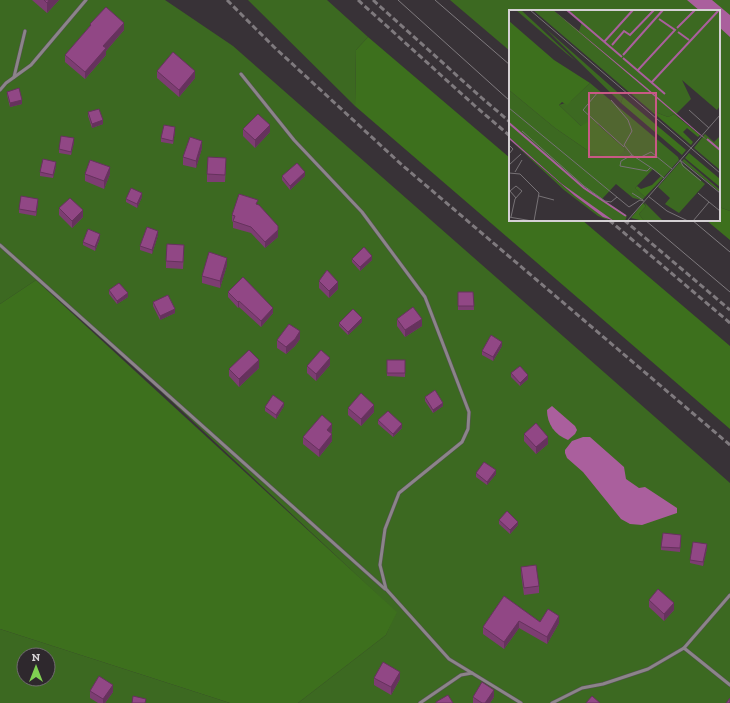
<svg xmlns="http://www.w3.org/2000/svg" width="730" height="703" font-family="'Zilla Slab',serif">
  <rect width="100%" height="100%" fill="#383237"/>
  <g fill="#3c6921" fill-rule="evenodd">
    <path d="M 0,0 L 165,0 L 233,46 L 730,483 L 730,703 L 298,703 L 386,635 L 396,612 L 103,337 L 36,280 L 0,304 Z"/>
    <path d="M 248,0 L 327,0 L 368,37 L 356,50 L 355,106 Z"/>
    <path d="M 450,0 L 730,0 L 730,211 L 719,207 L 719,11 L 510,11 L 510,51 Z"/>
    <path d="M 0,629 L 230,703 L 0,703 ZM 24,655 L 48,655 L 48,679 L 24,679 Z"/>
  </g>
  <g fill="#3d701d">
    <path d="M 368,37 L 510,158 L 510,220 L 582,220 L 730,346 L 730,429 L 355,106 L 356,50 Z"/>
    <path d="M 719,207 L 730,211 L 730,240 L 706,220 L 719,220 Z"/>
    <path d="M 36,280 L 397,612 L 386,635 L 298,703 L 230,703 L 0,629 L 0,304 Z"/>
  </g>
  <g fill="#aa5f9d">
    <path d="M 687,0 L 712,0 L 730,15 L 730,37 L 719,27 L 719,11 L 700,11 Z"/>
    <path d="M 552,406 L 575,426 L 577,430 L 575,434 L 568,440 C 555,435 547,424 547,410 Z"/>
    <path d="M 583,437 L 590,437 L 624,467 L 626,479 L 639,488 L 645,487 L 677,508 L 677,513 L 642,525 L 630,524 L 621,519 L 583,472 L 567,458 L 565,453 L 565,450 L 572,441 Z"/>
  </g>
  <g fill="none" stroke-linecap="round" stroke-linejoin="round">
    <defs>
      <g id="service">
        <path d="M 241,74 L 294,140 L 362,212 L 425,297 L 469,412 L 468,429 L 462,442 L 399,493 L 385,529 L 380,565 L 386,589 L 449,659 L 472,673"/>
        <path d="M 14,77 L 25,31"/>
        <path d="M 0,90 L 6,83 L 31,65 L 86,0"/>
        <path d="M 0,245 L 385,589"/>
        <path d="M 684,648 L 730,595"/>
        <path d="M 420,703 L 461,675 L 472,673 L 521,703"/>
        <path d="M 552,703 L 582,688 L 603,684 L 648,669 L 684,648 L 730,685"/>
      </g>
    </defs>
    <use href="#service" stroke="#565155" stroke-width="4"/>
    <use href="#service" stroke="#8c848a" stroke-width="3"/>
    <g stroke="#7f7a7e" stroke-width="1">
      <path d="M 398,0 L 510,101"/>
      <path d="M 435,0 L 510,65"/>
      <path d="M 645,220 L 730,292"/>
      <path d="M 692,220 L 730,252"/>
    </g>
    <g stroke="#7f7a7e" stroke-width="3" stroke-dasharray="6 3" stroke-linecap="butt">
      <path d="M 227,0 L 274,47 L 402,165 L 730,445"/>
      <path d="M 358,0 L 475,106 L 510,136"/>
      <path d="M 373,0 L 483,99 L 510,122"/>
      <path d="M 609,220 L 730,323"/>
      <path d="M 624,220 L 730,310"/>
    </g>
  </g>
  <g fill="#7d3d72">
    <path d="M 32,0 L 59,0 L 47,13 Z"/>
    <path d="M 90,24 L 124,30 L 106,51 L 106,55 L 85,79 L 65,62 L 65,55 L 90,26 Z"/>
    <path d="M 157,71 L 195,78 L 179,97 L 157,78 Z"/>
    <path d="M 7,92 L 22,104 L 10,107 L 7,95 Z"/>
    <path d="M 88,112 L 103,124 L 92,128 L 88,116 Z"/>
    <path d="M 243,129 L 270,132 L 255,148 L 243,136 Z"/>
    <path d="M 175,131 L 173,144 L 161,142 L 161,138 Z"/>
    <path d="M 74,142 L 71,155 L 59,153 L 59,149 Z"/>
    <path d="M 202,148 L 196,168 L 183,165 L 183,157 Z"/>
    <path d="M 56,166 L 53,178 L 40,176 L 40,172 Z"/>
    <path d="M 226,166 L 225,182 L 207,182 L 207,174 Z"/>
    <path d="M 85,174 L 110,174 L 104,189 L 85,181 Z"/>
    <path d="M 282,176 L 305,176 L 290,190 L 282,180 Z"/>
    <path d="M 142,197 L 137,208 L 126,202 L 126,199 Z"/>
    <path d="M 38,203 L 36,216 L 19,213 L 19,209 Z"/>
    <path d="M 258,205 L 278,237 L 265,248 L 251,233 L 233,228 L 233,222 L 232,221 L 232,215 Z"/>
    <path d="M 59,208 L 83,217 L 72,228 L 59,215 Z"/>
    <path d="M 158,235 L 152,254 L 140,250 L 140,246 Z"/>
    <path d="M 100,238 L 95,251 L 83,245 L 83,242 Z"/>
    <path d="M 184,252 L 183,269 L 166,268 L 166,261 Z"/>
    <path d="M 352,259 L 372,260 L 360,271 L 352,262 Z"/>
    <path d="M 227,265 L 220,288 L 202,283 L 202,276 Z"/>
    <path d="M 319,281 L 338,289 L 329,298 L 319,288 Z"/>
    <path d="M 109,290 L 128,297 L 117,304 L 109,294 Z"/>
    <path d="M 228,292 L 273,313 L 261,327 L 239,307 L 238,308 L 228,297 Z"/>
    <path d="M 458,292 L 473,292 L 474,310 L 458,310 Z"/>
    <path d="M 153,302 L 175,313 L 160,320 L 153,306 Z"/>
    <path d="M 397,319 L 422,326 L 405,337 L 397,326 Z"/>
    <path d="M 362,322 L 348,335 L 339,326 L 339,323 Z"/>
    <path d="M 300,339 L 295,346 L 286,354 L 277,348 L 277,340 Z"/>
    <path d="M 502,346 L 493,361 L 482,355 L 482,351 Z"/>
    <path d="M 387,360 L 405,360 L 405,377 L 387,376 Z"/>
    <path d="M 330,365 L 316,381 L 307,373 L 307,366 Z"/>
    <path d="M 259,368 L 239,387 L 229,376 L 229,369 Z"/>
    <path d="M 511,373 L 528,379 L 520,386 L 511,377 Z"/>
    <path d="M 425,397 L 443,406 L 433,413 L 425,401 Z"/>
    <path d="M 284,406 L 276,419 L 265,411 L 265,407 Z"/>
    <path d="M 348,408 L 374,412 L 361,426 L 348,415 Z"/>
    <path d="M 378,420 L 402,428 L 393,437 L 378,424 Z"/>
    <path d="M 332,431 L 331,433 L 332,441 L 319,457 L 303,444 L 303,437 Z"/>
    <path d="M 524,434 L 548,444 L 536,454 L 524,441 Z"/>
    <path d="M 476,473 L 496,474 L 487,485 L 476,477 Z"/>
    <path d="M 499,520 L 518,525 L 510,534 L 499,524 Z"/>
    <path d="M 681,535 L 680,552 L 661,550 L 661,547 Z"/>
    <path d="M 707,548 L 703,566 L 690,563 L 690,560 Z"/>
    <path d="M 521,567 L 539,586 L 539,593 L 524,595 L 521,574 Z"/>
    <path d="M 504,596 L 540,622 L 559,623 L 547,644 L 519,628 L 504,649 L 483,634 L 483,627 Z"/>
    <path d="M 649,600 L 674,610 L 664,621 L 649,607 Z"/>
    <path d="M 374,678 L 400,679 L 391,695 L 374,685 Z"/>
    <path d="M 90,691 L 113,692 L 105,703 L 98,703 L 90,698 Z"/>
    <path d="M 473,697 L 494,697 L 490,703 L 473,703 Z"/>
  </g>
  <g fill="#66325d">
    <path d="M 49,0 L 59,0 L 47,13 L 47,3 Z"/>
    <path d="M 124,23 L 124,30 L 106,51 L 106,55 L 85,79 L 85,72 L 103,46 Z"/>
    <path d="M 195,71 L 195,78 L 179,97 L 179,90 Z"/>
    <path d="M 22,100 L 22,104 L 10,107 L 10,103 Z"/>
    <path d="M 103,120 L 103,124 L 92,128 L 92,124 Z"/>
    <path d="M 270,125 L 270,132 L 255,148 L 255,140 Z"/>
    <path d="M 175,127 L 175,131 L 173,144 L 173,141 Z"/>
    <path d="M 74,138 L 74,142 L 71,155 L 71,152 Z"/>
    <path d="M 202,141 L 202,148 L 196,168 L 196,161 Z"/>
    <path d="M 56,162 L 56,166 L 53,178 L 53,175 Z"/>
    <path d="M 110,167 L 110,174 L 104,189 L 104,181 Z"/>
    <path d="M 305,172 L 305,176 L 290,190 L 290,186 Z"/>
    <path d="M 142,193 L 142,197 L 137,208 L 137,204 Z"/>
    <path d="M 38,199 L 38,203 L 36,216 L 36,212 Z"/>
    <path d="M 83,210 L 83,217 L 72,228 L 72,221 Z"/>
    <path d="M 278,230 L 278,237 L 265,248 L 265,242 Z"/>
    <path d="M 158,231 L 158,235 L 152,254 L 152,250 Z"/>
    <path d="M 100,234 L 100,238 L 95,251 L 95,247 Z"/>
    <path d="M 372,256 L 372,260 L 360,271 L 360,267 Z"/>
    <path d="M 227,258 L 227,265 L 220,288 L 220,281 Z"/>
    <path d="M 338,282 L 338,289 L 329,298 L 329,291 Z"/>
    <path d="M 128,293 L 128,297 L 117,304 L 117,301 Z"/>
    <path d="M 239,301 L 239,307 L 238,308 L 238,302 Z"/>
    <path d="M 273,308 L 273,313 L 261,327 L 261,321 Z"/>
    <path d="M 175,309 L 175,313 L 160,320 L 160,316 Z"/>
    <path d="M 362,318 L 362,322 L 348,335 L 348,332 Z"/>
    <path d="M 422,319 L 422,326 L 405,337 L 405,330 Z"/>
    <path d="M 300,331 L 300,339 L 295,346 L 286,354 L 286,347 Z"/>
    <path d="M 502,342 L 502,346 L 493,361 L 493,357 Z"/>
    <path d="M 330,358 L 330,365 L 316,381 L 316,374 Z"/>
    <path d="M 259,360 L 259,368 L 239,387 L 239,379 Z"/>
    <path d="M 528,375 L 528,379 L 520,386 L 520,383 Z"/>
    <path d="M 284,403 L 284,406 L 276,419 L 276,415 Z"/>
    <path d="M 443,403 L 443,406 L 433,413 L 433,410 Z"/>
    <path d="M 374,405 L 374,412 L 361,426 L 361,419 Z"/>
    <path d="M 332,424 L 332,431 L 327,437 L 327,430 Z"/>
    <path d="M 402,424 L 402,428 L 393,437 L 393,434 Z"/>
    <path d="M 332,434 L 332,441 L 319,457 L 319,450 Z"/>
    <path d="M 548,437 L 548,444 L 536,454 L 536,447 Z"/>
    <path d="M 496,470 L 496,474 L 487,485 L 487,482 Z"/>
    <path d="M 518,522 L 518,525 L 510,534 L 510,530 Z"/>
    <path d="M 707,544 L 707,548 L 703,566 L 703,562 Z"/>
    <path d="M 674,603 L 674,610 L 664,621 L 664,614 Z"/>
    <path d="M 559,616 L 559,623 L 547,644 L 547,637 Z"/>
    <path d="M 519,621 L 519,628 L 504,649 L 504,642 Z"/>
    <path d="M 400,672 L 400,679 L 391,695 L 391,687 Z"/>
    <path d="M 113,685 L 113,692 L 105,703 L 103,703 L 103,699 Z"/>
    <path d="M 494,690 L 494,697 L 490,703 L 485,703 Z"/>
  </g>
  <g fill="#914785" stroke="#66325d">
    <path d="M 44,0 L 49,0 L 47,3 Z"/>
    <path d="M 106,7 L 124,23 L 103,46 L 106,48 L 85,72 L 65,55 L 91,25 L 90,24 Z"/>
    <path d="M 173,52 L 195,71 L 179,90 L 157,71 Z"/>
    <path d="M 19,88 L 22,100 L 10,103 L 7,92 Z"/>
    <path d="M 99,109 L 103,120 L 92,124 L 88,112 Z"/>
    <path d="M 258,114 L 270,125 L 255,140 L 243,129 Z"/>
    <path d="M 164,125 L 175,127 L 173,141 L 161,138 Z"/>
    <path d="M 61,136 L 74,138 L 71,152 L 59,149 Z"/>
    <path d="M 190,137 L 202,141 L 196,161 L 183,157 Z"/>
    <path d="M 208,157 L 226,158 L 225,175 L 207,174 Z"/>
    <path d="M 43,159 L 56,162 L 53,175 L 40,172 Z"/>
    <path d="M 90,160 L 110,167 L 104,181 L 85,174 Z"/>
    <path d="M 297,163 L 305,172 L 290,186 L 282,176 Z"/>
    <path d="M 131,188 L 142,193 L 137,204 L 126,199 Z"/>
    <path d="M 239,194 L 258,200 L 256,204 L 259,205 L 278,226 L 278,230 L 265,242 L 251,227 L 233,221 L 235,216 L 232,215 Z"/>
    <path d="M 21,196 L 38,199 L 36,212 L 19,209 Z"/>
    <path d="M 70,198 L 83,210 L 72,221 L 59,208 Z"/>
    <path d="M 147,227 L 158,231 L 152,250 L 140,246 Z"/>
    <path d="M 88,229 L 100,234 L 95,247 L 83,242 Z"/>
    <path d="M 167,244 L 184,245 L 183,262 L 166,261 Z"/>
    <path d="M 364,247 L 372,256 L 360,267 L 352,259 Z"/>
    <path d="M 209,252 L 227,258 L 220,281 L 202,276 Z"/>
    <path d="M 327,270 L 338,282 L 329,291 L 319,281 Z"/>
    <path d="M 243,277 L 273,308 L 261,321 L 239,301 L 238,302 L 228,292 Z"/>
    <path d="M 119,283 L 128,293 L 117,301 L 109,290 Z"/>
    <path d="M 458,292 L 473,292 L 474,306 L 458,306 Z"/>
    <path d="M 168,295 L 175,309 L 160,316 L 153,302 Z"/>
    <path d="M 413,307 L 422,319 L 405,330 L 397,319 Z"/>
    <path d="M 353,309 L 362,318 L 348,332 L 339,323 Z"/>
    <path d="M 289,324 L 300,331 L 295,339 L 286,347 L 277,340 Z"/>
    <path d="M 491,335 L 502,342 L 493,357 L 482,351 Z"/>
    <path d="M 249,350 L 259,360 L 239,379 L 229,369 Z"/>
    <path d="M 321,350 L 330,358 L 316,374 L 307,366 Z"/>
    <rect x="387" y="360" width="18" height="13"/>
    <path d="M 520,366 L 528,375 L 520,383 L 511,373 Z"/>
    <path d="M 435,390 L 443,403 L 433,410 L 425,397 Z"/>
    <path d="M 361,393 L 374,405 L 361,419 L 348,408 Z"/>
    <path d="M 273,395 L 284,403 L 276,415 L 265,407 Z"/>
    <path d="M 388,411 L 402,424 L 393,434 L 378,420 Z"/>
    <path d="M 322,415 L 332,424 L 327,430 L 332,434 L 319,450 L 303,437 Z"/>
    <path d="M 536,423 L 548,437 L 536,447 L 524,434 Z"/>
    <path d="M 484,462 L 496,470 L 487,482 L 476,473 Z"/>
    <path d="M 507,511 L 518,522 L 510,530 L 499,520 Z"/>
    <path d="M 663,533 L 681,535 L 680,548 L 661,547 Z"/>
    <path d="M 693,542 L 707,544 L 703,562 L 690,560 Z"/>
    <path d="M 536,565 L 539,586 L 524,588 L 521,567 Z"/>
    <path d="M 658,589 L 674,603 L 664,614 L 649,600 Z"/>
    <path d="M 504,596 L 540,622 L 548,609 L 559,616 L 547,637 L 519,621 L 504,642 L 483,627 Z"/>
    <path d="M 383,662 L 400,672 L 391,687 L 374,678 Z"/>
    <path d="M 99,676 L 113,685 L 103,699 L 90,691 Z"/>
    <path d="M 482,682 L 494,690 L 485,703 L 482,703 L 473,697 Z"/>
    <path d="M 448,695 L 453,703 L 436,703 L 436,702 Z"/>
    <path d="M 133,696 L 146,699 L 145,703 L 132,703 Z"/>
    <path d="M 592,696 L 600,703 L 586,703 Z"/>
    <path d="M 730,698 L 730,703 L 726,703 Z"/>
  </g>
  <g transform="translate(509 10)">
    <rect width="211" height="211" fill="#383237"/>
    <path d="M 7,0 L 12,0 L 67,51 L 58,44 ZM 24,0 L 44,0 L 70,21 L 73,12 L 59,0 L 211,0 L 211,96 L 208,100 L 173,70 L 182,89 L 167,104 L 178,113 L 165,104 L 159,107 L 141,100 ZM 36,18 L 114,87 L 112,93 L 49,31 ZM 81,73 L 169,147 L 170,150 L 154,168 L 144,159 L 126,178 L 136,187 L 133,190 L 124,188 L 107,174 L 93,189 L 118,206 L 116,211 L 105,211 L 94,205 L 53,174 L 0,127 L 0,80 L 46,118 L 78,140 L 115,141 L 116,139 L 90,114 L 72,116 L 50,95 L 62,91 ZM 196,124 L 205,132 L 211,126 L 211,160 L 185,138 ZM 0,129 L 66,186 L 101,211 L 89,206 L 55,180 ZM 175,149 L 211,180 L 211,182 L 173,151 ZM 171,152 L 196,174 L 170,203 L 156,194 L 161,188 L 149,177 ZM 135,192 L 154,211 L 135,211 L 130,204 L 137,196 Z" fill="#3c6921"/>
    <path d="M 0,11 L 45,50 L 81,73 L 58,95 L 53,92 L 50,95 L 72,116 L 83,109 L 116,139 L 115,141 L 105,149 L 78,140 L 46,118 L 0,80 ZM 114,87 L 177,140 L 173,145 L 112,93 ZM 141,100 L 159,107 L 165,104 L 191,125 L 189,127 L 178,118 L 174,122 L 184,132 L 182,135 ZM 180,143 L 211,169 L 211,177 L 176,148 ZM 152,166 L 154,168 L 136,187 L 126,178 L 128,176 L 132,179 L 143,175 ZM 134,193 L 137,196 L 130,204 L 135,211 L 122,208 Z" fill="#3d701d"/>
    <path d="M 44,0 L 138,78 L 198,130 L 191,125 ZM 0,127 L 53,174 L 105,211 L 94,207 L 66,186 L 0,129 Z" fill="#aa5f9d"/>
    <path fill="none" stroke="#aa5f9d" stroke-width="2" d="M 58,0 L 113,47M 168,18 L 186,0M 169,22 L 180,30M 95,32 L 124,0M 103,35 L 115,21 L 121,25 L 145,0M 114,45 L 154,0M 114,48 L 156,84M 129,60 L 166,20 L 150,9M 143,72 L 210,0M 0,113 L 75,178 L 117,206M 198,129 L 211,140"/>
    <path fill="none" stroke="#777276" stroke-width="1" d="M 21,0 L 211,163M 89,82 L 74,100 L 115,137M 102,90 L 119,110 L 123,121 L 115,135 L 123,145M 0,98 L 120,197 L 131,190 L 135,191M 180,100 L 200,118M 13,121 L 75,176 L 96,191 L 102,192 L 108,187M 0,135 L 4,139 L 0,144M 130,148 L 142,142 L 163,159M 171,150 L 211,183M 171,150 L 174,156 L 192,171M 0,155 L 12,144M 142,157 L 138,161 L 111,156 L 112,151 L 123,145 L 144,159 L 155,168M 6,162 L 13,150M 0,163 L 11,164 L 30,183 L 25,211M 123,183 L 134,190M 30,186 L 45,190M 139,186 L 158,201 L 179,211M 200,192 L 211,201M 0,207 L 23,211M 2,207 L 6,189 L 13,181 L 7,176 L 1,181 L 7,188M 118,211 L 211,105M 184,211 L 200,192 L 189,183"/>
    <path fill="#c95985" fill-opacity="0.15" stroke="#c95985" stroke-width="2" d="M 80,83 L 147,83 L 147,147 L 80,147 Z"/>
    <rect width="211" height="211" fill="none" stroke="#d5d1d4" stroke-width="2"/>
  </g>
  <g transform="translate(36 667)"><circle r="19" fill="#2e282d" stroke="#716c70"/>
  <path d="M0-3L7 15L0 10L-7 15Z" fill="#80d052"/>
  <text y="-6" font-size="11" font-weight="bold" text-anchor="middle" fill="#d5d1d4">N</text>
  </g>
</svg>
